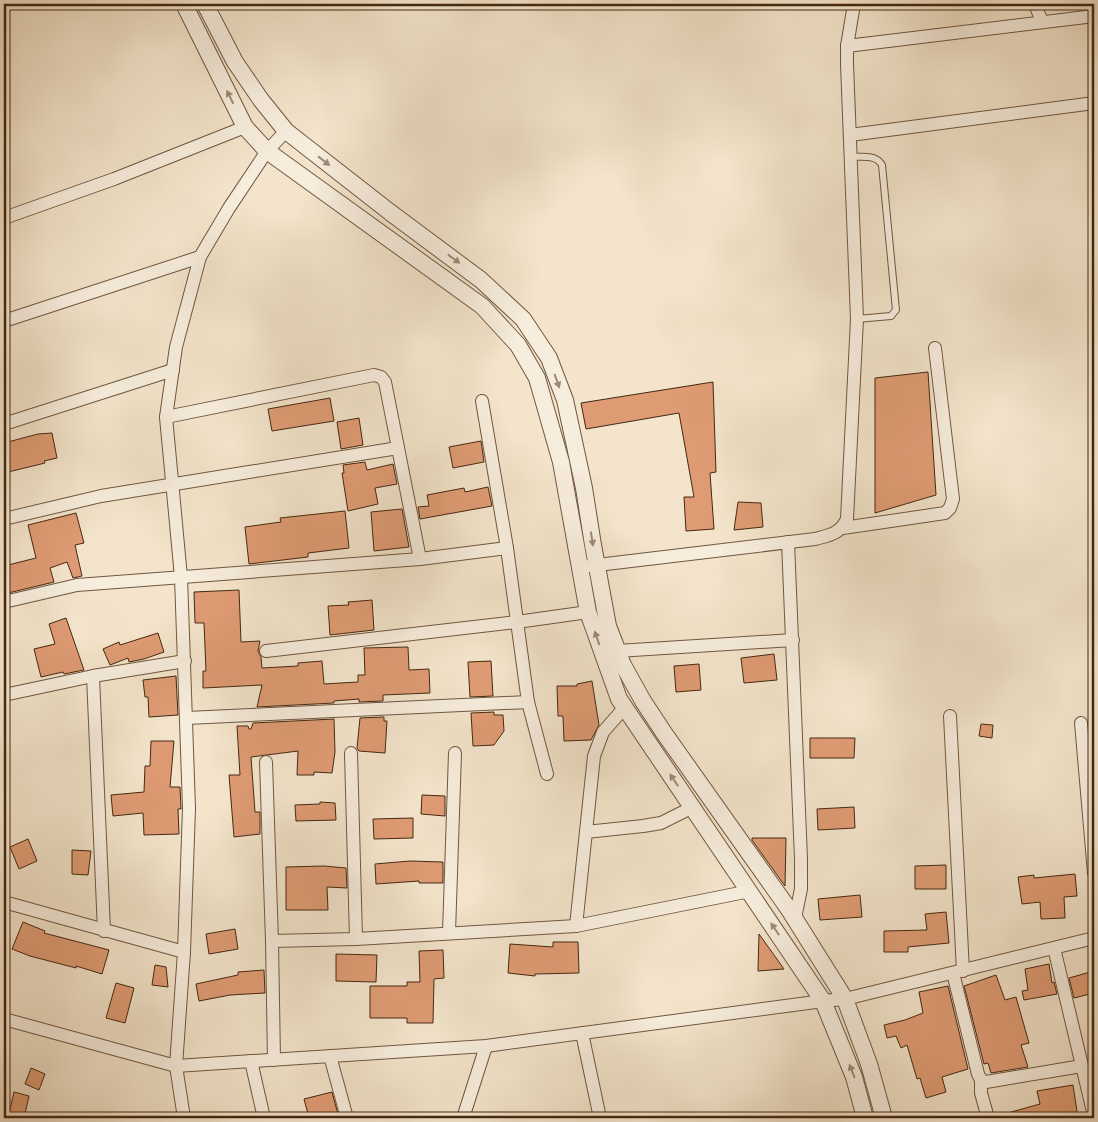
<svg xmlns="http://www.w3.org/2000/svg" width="1098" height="1122" font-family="Alegreya,serif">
  <rect width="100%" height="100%" fill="#f3e4cb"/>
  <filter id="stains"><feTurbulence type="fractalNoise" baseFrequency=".004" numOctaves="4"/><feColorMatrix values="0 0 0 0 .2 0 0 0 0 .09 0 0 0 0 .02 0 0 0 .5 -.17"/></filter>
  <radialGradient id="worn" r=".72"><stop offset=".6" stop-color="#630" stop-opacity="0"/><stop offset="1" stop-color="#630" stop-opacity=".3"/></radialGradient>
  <g fill="#df9b74" stroke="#442810">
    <path d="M 928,372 L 936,495 L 875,513 L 875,378 Z"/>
    <path d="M 713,382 L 716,472 L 710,473 L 714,529 L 686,531 L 684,497 L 694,497 L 679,413 L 586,429 L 581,403 Z"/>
    <path d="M 330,398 L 334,421 L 272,431 L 268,409 Z"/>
    <path d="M 359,418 L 363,445 L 341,449 L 337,422 Z"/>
    <path d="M 52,433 L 57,458 L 44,461 L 45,463 L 4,473 L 4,443 L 38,434 Z"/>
    <path d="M 481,441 L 484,462 L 453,468 L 449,447 Z"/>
    <path d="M 365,462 L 367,470 L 393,464 L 397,484 L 375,488 L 378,504 L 348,511 L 342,473 L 344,473 L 343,465 Z"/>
    <path d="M 488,487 L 492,506 L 420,519 L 418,507 L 429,506 L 427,495 L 464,488 L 465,492 Z"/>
    <path d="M 738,502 L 761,503 L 763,527 L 734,530 Z"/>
    <path d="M 402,509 L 409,547 L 374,551 L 371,512 Z"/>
    <path d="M 345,511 L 349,548 L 308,553 L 308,557 L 249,564 L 245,527 L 281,522 L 280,518 Z"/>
    <path d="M 76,513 L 84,543 L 75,545 L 82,576 L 73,578 L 67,562 L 50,568 L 54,582 L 4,594 L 4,566 L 36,558 L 28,525 Z"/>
    <path d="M 239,590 L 241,642 L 260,641 L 258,651 L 261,657 L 262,668 L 298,666 L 298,663 L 322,661 L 324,684 L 358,682 L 358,675 L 365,675 L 364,648 L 408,647 L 409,670 L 429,669 L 430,693 L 383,695 L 383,701 L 359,702 L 359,699 L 334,701 L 334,703 L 257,707 L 262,685 L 203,688 L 203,671 L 206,671 L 204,623 L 195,623 L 194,592 Z"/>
    <path d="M 372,600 L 374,630 L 330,635 L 328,606 L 349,605 L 348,602 Z"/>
    <path d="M 66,618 L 84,670 L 64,674 L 63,672 L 41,677 L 34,649 L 55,644 L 49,624 Z"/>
    <path d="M 158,633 L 164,652 L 144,659 L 129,662 L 128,658 L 110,665 L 103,649 L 119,642 L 120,645 Z"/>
    <path d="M 774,654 L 777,680 L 744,683 L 741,658 Z"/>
    <path d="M 491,661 L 493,696 L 470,697 L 468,662 Z"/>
    <path d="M 699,664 L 701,690 L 676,692 L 674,666 Z"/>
    <path d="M 176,676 L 178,715 L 149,717 L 148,697 L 145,697 L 143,680 Z"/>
    <path d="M 592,681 L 599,725 L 591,740 L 564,741 L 563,716 L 558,716 L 557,686 L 577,686 L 577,684 Z"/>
    <path d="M 494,712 L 494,715 L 503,715 L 504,731 L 494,745 L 473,746 L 471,713 Z"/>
    <path d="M 384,717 L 384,721 L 387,721 L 385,753 L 359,751 L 357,748 L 360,718 Z"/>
    <path d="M 334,719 L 335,752 L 332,773 L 314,772 L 314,775 L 297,775 L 298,751 L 251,757 L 255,812 L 260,812 L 260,834 L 234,837 L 229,775 L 240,775 L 237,726 L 248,726 L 249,729 L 251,729 L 253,723 Z"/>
    <path d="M 981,724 L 993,725 L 992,738 L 979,736 Z"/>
    <path d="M 810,738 L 855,738 L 854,758 L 810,758 Z"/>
    <path d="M 151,741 L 174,741 L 170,787 L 180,787 L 181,809 L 178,809 L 179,834 L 144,835 L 143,813 L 113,816 L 111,795 L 144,792 L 145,766 L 150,766 Z"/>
    <path d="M 422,795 L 445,796 L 445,816 L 421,814 Z"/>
    <path d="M 320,802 L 335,803 L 336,820 L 296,821 L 295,805 L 320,804 Z"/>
    <path d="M 854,807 L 855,828 L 818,830 L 817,809 Z"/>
    <path d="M 413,818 L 413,838 L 374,839 L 373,819 Z"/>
    <path d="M 752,838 L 786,838 L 785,886 L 752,840 Z"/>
    <path d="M 28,839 L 37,861 L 19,869 L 10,847 Z"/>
    <path d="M 72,850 L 91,851 L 88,875 L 72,874 Z"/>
    <path d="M 410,861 L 443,862 L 443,883 L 419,883 L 419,881 L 376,884 L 375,864 Z"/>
    <path d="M 946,865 L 946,889 L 915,889 L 915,866 Z"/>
    <path d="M 324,866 L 346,868 L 347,888 L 327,887 L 328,910 L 286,910 L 286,867 Z"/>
    <path d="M 1075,874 L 1077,896 L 1064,897 L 1065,918 L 1041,919 L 1040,902 L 1022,904 L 1018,877 L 1034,875 L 1034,878 Z"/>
    <path d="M 860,895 L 862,917 L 820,920 L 818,899 Z"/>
    <path d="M 946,912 L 949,943 L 908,947 L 908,952 L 884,952 L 884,931 L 927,930 L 925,914 Z"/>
    <path d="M 23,922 L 45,931 L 44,933 L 109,950 L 102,974 L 76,966 L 76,968 L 30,956 L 12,949 Z"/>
    <path d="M 235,929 L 238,949 L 209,954 L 206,934 Z"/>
    <path d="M 759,934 L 784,969 L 758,971 Z"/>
    <path d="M 553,942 L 578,942 L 579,973 L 535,974 L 535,976 L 508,973 L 510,944 L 553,947 Z"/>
    <path d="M 443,950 L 444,978 L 434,979 L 433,1023 L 407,1023 L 407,1018 L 370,1018 L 370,986 L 407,986 L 407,982 L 420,982 L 419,951 Z"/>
    <path d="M 336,954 L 377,955 L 376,982 L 336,981 Z"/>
    <path d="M 1049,964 L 1052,983 L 1054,982 L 1057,994 L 1024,1000 L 1022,991 L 1028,990 L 1025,969 Z"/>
    <path d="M 155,965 L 166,967 L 168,987 L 152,985 Z"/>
    <path d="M 264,970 L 265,993 L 230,995 L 199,1001 L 196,984 L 238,975 L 238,972 Z"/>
    <path d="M 1094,971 L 1094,993 L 1074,998 L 1069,978 Z"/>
    <path d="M 996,975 L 1005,1000 L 1016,997 L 1029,1043 L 1021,1045 L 1028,1067 L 991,1073 L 988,1063 L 984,1064 L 964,986 Z"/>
    <path d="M 116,983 L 134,988 L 125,1023 L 106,1018 Z"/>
    <path d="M 948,986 L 968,1069 L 942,1077 L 946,1092 L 926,1098 L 920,1078 L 917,1079 L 907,1045 L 901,1048 L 896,1036 L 887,1038 L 884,1025 L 905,1020 L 923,1013 L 919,992 Z"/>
    <path d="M 31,1068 L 45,1074 L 39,1090 L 25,1084 Z"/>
    <path d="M 1073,1085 L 1078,1118 L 1004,1118 L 1004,1114 L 1040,1104 L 1037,1091 Z"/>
    <path d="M 14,1092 L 29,1096 L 24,1118 L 8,1118 Z"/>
    <path d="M 332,1092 L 339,1118 L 309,1118 L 304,1099 Z"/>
  </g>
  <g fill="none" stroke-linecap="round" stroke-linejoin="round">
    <defs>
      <path id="service" d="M 851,157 C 861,157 876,154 882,165 L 896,310 L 891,316 L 857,319"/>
      <g id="minor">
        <path d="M 1035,4 L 1042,22"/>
        <path d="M 847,46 L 1094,16"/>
        <path d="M 850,135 L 1094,103"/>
        <path d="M 4,218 L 114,179 L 245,127"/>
        <path d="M 4,321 L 200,257"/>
        <path d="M 482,401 L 507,548 L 528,702 L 547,774"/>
        <path d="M 166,417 L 374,375 L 381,377 L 385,382 L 420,559"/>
        <path d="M 4,424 L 173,370"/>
        <path d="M 4,519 L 101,496 L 398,448"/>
        <path d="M 843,528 L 945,513 L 950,508 L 953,499 L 935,348"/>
        <path d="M 788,542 L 801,859 L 801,889 L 795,918"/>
        <path d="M 589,566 L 815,539 C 830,535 840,534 847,519 L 857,319 L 847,64 L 847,46 L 854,4"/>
        <path d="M 4,602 L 77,585 L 420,559 L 507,548"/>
        <path d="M 266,651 L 517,622 L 588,612"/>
        <path d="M 617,651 L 793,640"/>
        <path d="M 93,676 L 104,931"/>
        <path d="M 4,695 L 93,676 L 185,661"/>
        <path d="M 950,716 L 963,971"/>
        <path d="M 187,718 L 528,702"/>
        <path d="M 1081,723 L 1094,873"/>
        <path d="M 351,753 L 356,939"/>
        <path d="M 266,762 L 272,941 L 274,1060"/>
        <path d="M 586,832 L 643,826 L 661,823 L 693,807"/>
        <path d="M 4,902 L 184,952"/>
        <path d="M 576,926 L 594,756 L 603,732 L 625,707"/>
        <path d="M 449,933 L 455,753"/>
        <path d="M 272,941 L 356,939 L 576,926 L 750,891"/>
        <path d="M 1054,948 L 1094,1116"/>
        <path d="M 953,973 L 978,1074 L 981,1080 L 986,1082 L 1082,1066"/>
        <path d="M 4,1019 L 176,1066 L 486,1046 L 823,1001 L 845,999 L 1094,938"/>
        <path d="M 582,1033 L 600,1118"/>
        <path d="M 330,1056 L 347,1118"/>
        <path d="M 251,1061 L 264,1118"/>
        <path d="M 981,1080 L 981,1093 L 988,1118"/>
        <path d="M 184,1118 L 176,1066 L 184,952 L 189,808 L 181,577 L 166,417 L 176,347 L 200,257 L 229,208 L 267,151 L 286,131"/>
        <path d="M 463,1118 L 486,1046"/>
      </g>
      <g id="tertiary">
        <path d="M 184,4 L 245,127 L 267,151 L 482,306 L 518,345 L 537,378 L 561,462 L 588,612 L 619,699 L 823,1001 L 854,1077 L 865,1118"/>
        <path d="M 205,4 L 235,62 L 261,100 L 286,131 L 391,213 L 481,280 L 523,319 L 549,358 L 565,400 L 584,488 L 593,545 L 608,626 L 623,665 L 643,701 L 664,733 L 788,908 L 845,999 L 869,1064 L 884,1118"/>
      </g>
    </defs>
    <use href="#service" stroke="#70573f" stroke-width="8"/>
    <use href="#minor" stroke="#70573f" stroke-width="14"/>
    <use href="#tertiary" stroke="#70573f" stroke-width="18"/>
    <use href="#service" stroke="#f7eddd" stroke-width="6"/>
    <use href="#minor" stroke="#f7eddd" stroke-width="12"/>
    <use href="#tertiary" stroke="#f7eddd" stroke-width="16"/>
  </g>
  <defs><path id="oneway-solid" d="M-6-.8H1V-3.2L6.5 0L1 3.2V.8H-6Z" transform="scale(1.25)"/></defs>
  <g fill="#9e8a76">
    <use href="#oneway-solid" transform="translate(230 97) rotate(-116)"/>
    <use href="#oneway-solid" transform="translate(324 161) rotate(38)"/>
    <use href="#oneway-solid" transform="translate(454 259) rotate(36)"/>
    <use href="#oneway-solid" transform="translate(557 381) rotate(70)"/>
    <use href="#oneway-solid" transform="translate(592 539) rotate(81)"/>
    <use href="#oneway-solid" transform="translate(597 638) rotate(-109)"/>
    <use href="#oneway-solid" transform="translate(674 780) rotate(-124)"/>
    <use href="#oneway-solid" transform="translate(775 929) rotate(-124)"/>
    <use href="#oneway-solid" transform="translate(852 1071) rotate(-111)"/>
  </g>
  <rect width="1098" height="1122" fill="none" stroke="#f3e4cb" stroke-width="20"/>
  <rect x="5" y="5" width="1088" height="1112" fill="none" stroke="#442810" stroke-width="2.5"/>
  <rect x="10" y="10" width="1078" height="1102" fill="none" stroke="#442810"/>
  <rect width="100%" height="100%" filter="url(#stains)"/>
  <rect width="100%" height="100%" fill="url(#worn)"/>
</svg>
